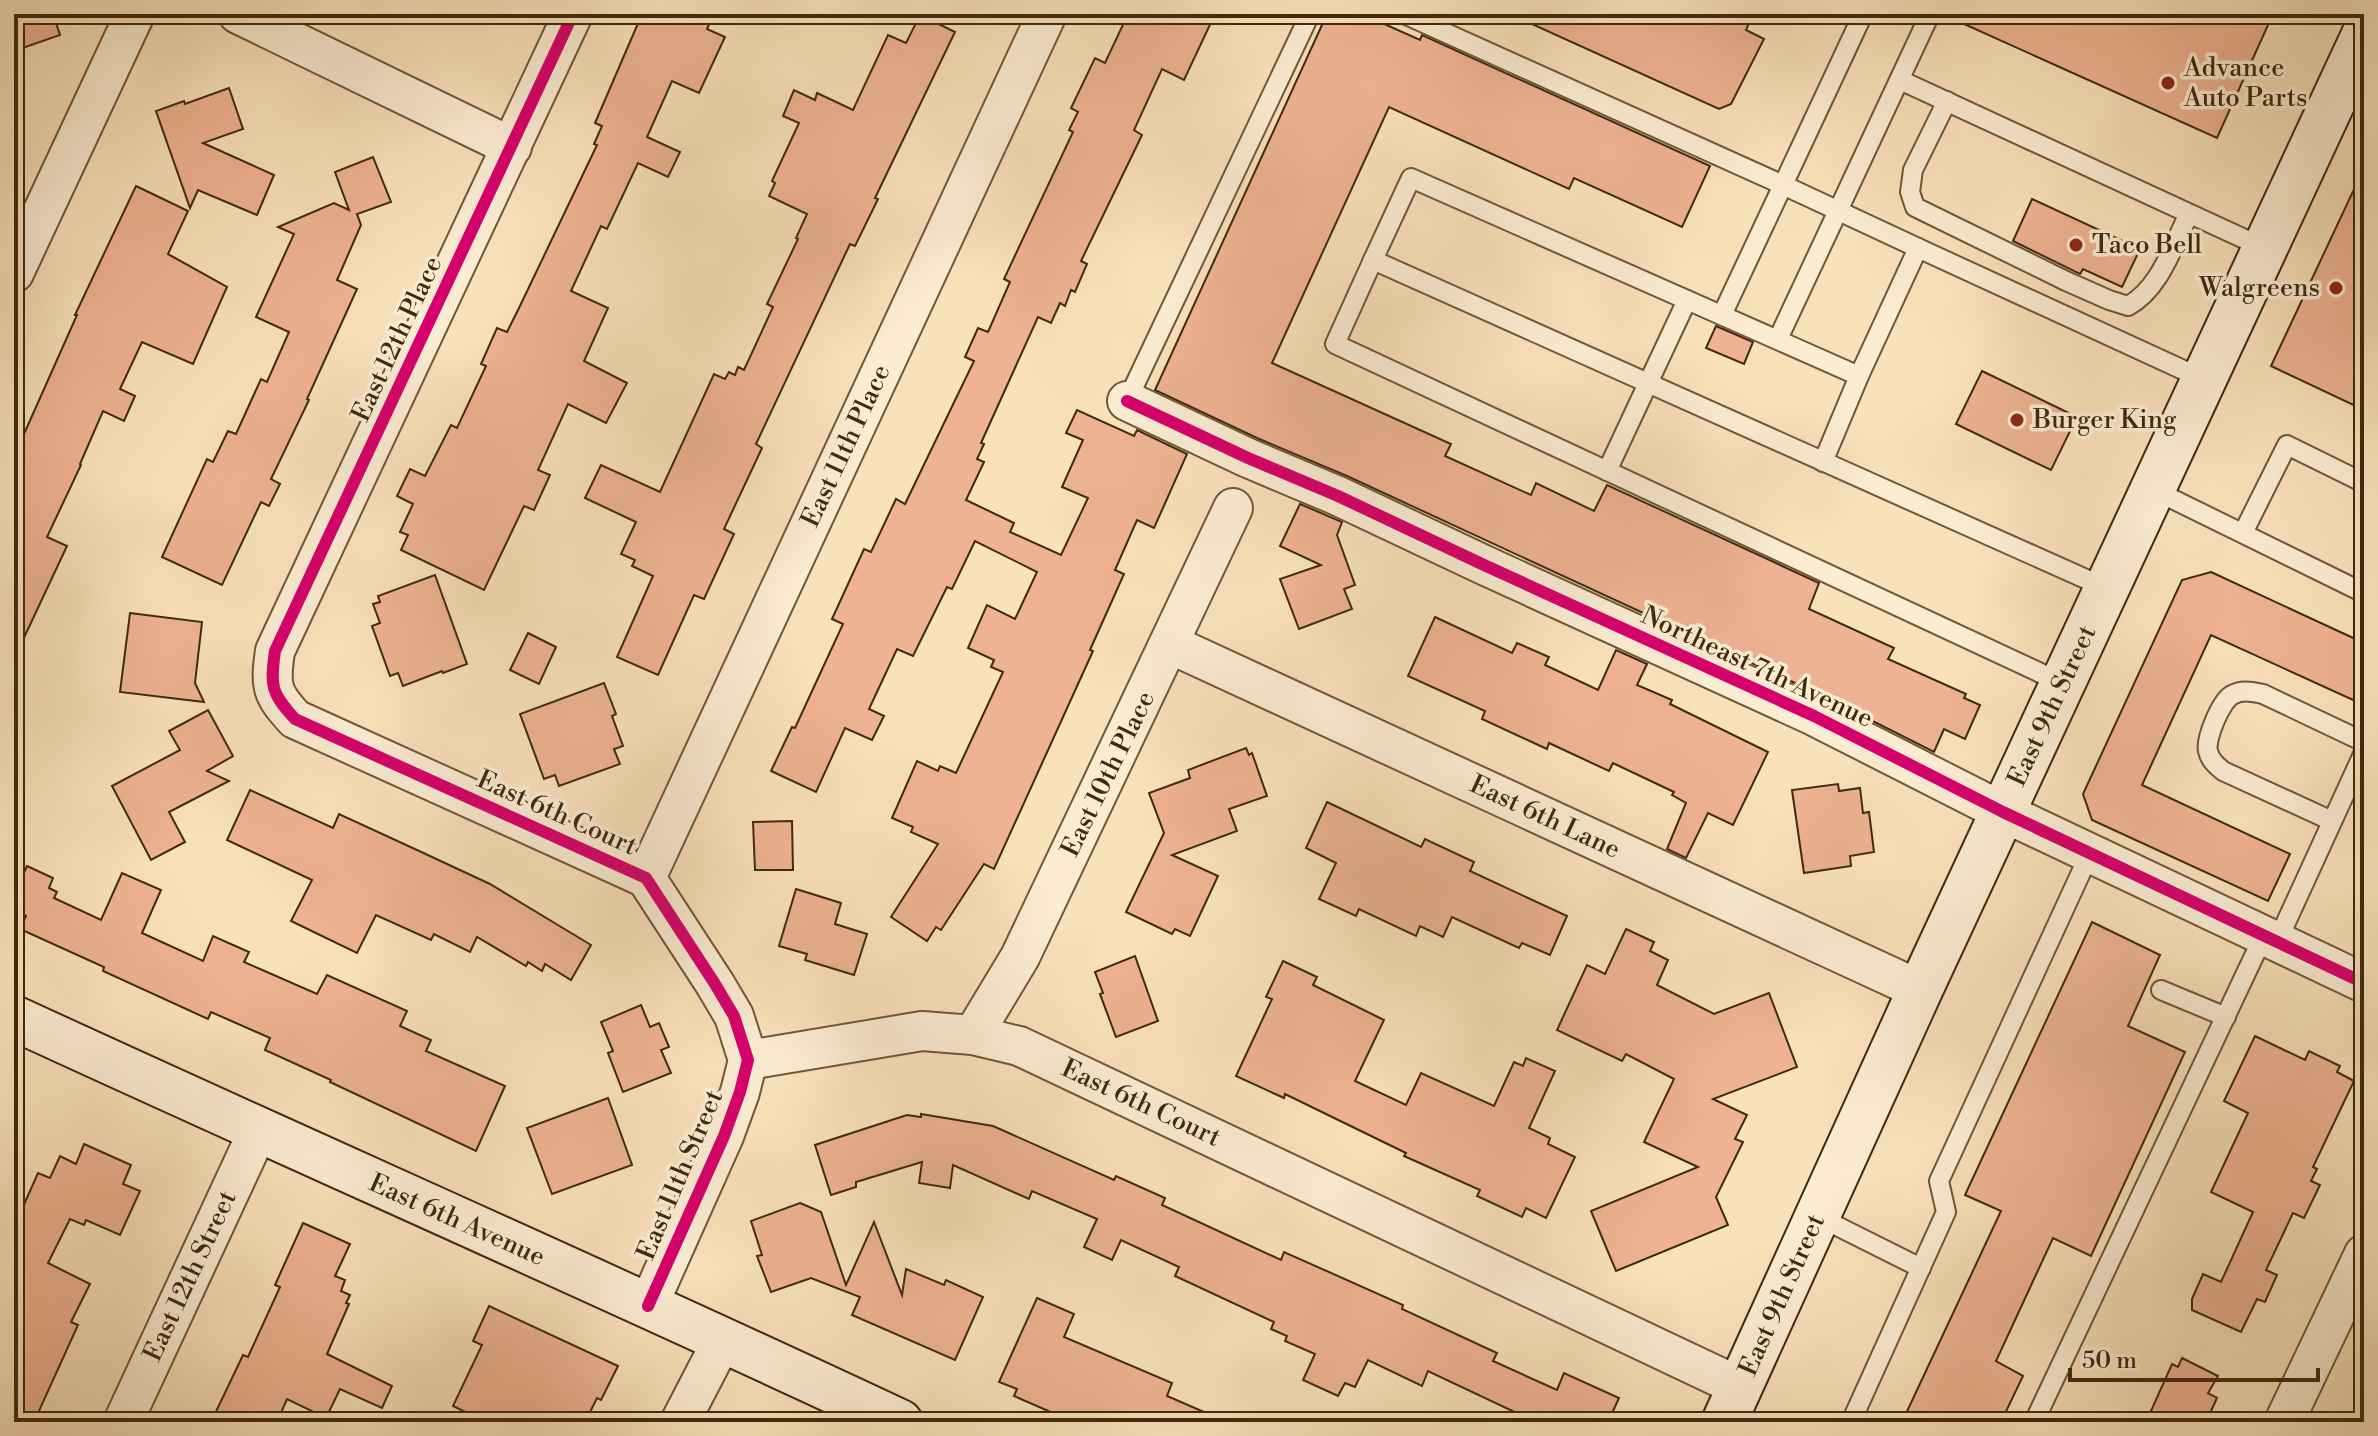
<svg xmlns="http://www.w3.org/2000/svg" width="2378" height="1436" font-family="'Libre Bodoni',serif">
  <rect width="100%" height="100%" fill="#f9e1ba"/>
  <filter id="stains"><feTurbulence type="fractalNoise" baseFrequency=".0025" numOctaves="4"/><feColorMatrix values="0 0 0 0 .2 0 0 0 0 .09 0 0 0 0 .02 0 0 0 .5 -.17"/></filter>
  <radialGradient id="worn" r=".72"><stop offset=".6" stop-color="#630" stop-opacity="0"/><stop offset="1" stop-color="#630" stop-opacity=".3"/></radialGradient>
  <g fill="#eeb392" stroke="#3f290f" stroke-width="2">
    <path d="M 14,14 L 53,14 L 60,35 L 14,51 Z"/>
    <path d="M 642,14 L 714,14 L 707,29 L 725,37 L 699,93 L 672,81 L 647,137 L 680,152 L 668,177 L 638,163 L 607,229 L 601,226 L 571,291 L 608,308 L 584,361 L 627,383 L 606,423 L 568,404 L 538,470 L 550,475 L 534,510 L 524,506 L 484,590 L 401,550 L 408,535 L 400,532 L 413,504 L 397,496 L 410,469 L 425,476 L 451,425 L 457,428 L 486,366 L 481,364 L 497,328 L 507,332 L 519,308 L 597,145 L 594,144 L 602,126 L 595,123 Z"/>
    <path d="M 1128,14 L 1215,14 L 1184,80 L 1162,69 L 1134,130 L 1142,135 L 1081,261 L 1087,264 L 1075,292 L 1071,290 L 1065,306 L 1060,303 L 1051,323 L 1038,317 L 981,443 L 984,444 L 977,459 L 984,462 L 966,500 L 1014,523 L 1010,532 L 1061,555 L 1088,498 L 1062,487 L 1083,440 L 1066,433 L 1077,410 L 1134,436 L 1137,430 L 1187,454 L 1154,528 L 1137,520 L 1115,570 L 1124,574 L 1090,650 L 1093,651 L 994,869 L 984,864 L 941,930 L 936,927 L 927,941 L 891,917 L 938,844 L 911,832 L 913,827 L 892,818 L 917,761 L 938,771 L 940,766 L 956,773 L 1003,672 L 991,667 L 994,660 L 968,648 L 987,605 L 1015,619 L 1037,572 L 975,541 L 952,589 L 947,587 L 913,656 L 897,649 L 869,709 L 884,716 L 872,740 L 845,728 L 816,792 L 771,771 L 792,727 L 795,728 L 843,624 L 832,619 L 864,549 L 871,552 L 896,499 L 905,504 L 974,361 L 965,357 L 978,328 L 988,332 L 1010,282 L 1004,279 L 1073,132 L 1069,130 L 1078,112 L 1071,108 L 1095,58 L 1105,63 Z"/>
    <path d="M 1327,14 L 1362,14 L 1420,40 L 1422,35 L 1710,166 L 1682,227 L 1574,178 L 1569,189 L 1389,107 L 1272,363 L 1451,444 L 1445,456 L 1531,495 L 1536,483 L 1594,511 L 1607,485 L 1819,583 L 1809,609 L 1894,648 L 1888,659 L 1966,694 L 1964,698 L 1980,705 L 1965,739 L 1944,729 L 1934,752 L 1823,696 L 1347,476 L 1257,438 L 1155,390 Z"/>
    <path d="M 1510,14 L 1753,14 L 1746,30 L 1764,39 L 1731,104 L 1719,109 Z"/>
    <path d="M 1942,14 L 2273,14 L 2217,138 Z"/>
    <path d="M 920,15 L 955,32 L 875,198 L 878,199 L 855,246 L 850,244 L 756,444 L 762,448 L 724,529 L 734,534 L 704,599 L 694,595 L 658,675 L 617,657 L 653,576 L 632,566 L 635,560 L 621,554 L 636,522 L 585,498 L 601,465 L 660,492 L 714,374 L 725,379 L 729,372 L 735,375 L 738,367 L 744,370 L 773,307 L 767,304 L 798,239 L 796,238 L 807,214 L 769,196 L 775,183 L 772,181 L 799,123 L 783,116 L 794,90 L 815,100 L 817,93 L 853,110 L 888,35 L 906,43 Z"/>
    <path d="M 229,88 L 243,129 L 203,143 L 274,175 L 257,215 L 198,190 L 190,208 L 156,111 L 184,101 L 185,104 Z"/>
    <path d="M 373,157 L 391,202 L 357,214 L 361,225 L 337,280 L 357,289 L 307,399 L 309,400 L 271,479 L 280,484 L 269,506 L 261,502 L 222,585 L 162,557 L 207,459 L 213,462 L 228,431 L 236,434 L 261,379 L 267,382 L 289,332 L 256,317 L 294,234 L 278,227 L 334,203 L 349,210 L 335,172 Z"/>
    <path d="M 2364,168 L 2364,410 L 2271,366 Z"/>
    <path d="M 136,186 L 188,211 L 168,254 L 227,287 L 193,364 L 142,342 L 120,389 L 135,396 L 124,421 L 103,411 L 80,464 L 81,465 L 47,537 L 67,546 L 14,659 L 14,435 L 21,438 L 24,434 L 77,315 L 75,315 Z"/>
    <path d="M 2032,199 L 2140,249 L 2122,287 L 2083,269 L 2080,274 L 2013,241 Z"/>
    <path d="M 1716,326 L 1753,342 L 1744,364 L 1706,348 Z"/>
    <path d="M 1982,371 L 2077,417 L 2051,470 L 1956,424 Z"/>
    <path d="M 1300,504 L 1342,522 L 1337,535 L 1355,585 L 1344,589 L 1352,609 L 1299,629 L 1280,579 L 1321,565 L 1280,546 Z"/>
    <path d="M 2211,572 L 2364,643 L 2364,705 L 2211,635 L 2142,785 L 2290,854 L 2268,901 L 2092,820 L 2083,794 L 2182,580 Z"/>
    <path d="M 435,575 L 467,664 L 443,673 L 442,671 L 403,686 L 398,673 L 390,676 L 372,626 L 380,623 L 373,604 L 380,602 L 378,596 Z"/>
    <path d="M 130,613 L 202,622 L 195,683 L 204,702 L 120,692 Z"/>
    <path d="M 1435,617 L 1512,653 L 1517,643 L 1549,657 L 1545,665 L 1598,690 L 1616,650 L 1647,664 L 1637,685 L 1672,700 L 1670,704 L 1768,752 L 1733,825 L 1708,813 L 1686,858 L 1667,849 L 1686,803 L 1672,795 L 1674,792 L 1613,763 L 1609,771 L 1549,743 L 1547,749 L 1482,719 L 1485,711 L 1408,676 Z"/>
    <path d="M 528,633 L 556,647 L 539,684 L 510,670 Z"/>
    <path d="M 604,683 L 616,714 L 612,716 L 623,746 L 614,749 L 620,764 L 559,786 L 555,775 L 544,779 L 520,714 Z"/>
    <path d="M 208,710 L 233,756 L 207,771 L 229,781 L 169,812 L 185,842 L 151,860 L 112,786 L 180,750 L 169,731 Z"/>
    <path d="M 1246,748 L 1249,755 L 1252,753 L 1267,796 L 1229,809 L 1237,831 L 1172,855 L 1218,876 L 1190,936 L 1175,929 L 1172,934 L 1126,912 L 1164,833 L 1149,793 L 1190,778 L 1188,770 Z"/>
    <path d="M 1838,784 L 1839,791 L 1860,788 L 1863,813 L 1869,812 L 1874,852 L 1850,856 L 1851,866 L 1804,873 L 1792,790 Z"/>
    <path d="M 250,790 L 333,828 L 339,814 L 417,850 L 490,884 L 591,945 L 571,980 L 545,964 L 542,971 L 528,962 L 526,966 L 477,937 L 470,952 L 434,934 L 431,940 L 376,915 L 357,953 L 291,921 L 312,880 L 227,840 Z"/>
    <path d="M 1327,802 L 1421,847 L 1425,839 L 1474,862 L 1470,871 L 1567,916 L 1550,955 L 1522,943 L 1519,948 L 1452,917 L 1443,937 L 1420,926 L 1416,936 L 1359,909 L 1356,916 L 1319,899 L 1336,863 L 1306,848 Z"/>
    <path d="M 792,821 L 793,870 L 755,870 L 753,822 Z"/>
    <path d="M 27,866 L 53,878 L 49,888 L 57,892 L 54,898 L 101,920 L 122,873 L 161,890 L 142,933 L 203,961 L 213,936 L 249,952 L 244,962 L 317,994 L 327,975 L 407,1011 L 400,1026 L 431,1040 L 426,1051 L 505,1086 L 476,1151 L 330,1082 L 331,1080 L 265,1050 L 270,1038 L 211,1012 L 208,1019 L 103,971 L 104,967 L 20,929 L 26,916 L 14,910 L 14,895 Z"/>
    <path d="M 796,889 L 841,903 L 835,924 L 867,934 L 854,975 L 805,960 L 807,954 L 779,946 Z"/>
    <path d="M 2092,922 L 2160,955 L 2128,1026 L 2185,1052 L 2091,1256 L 2053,1238 L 1996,1361 L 2023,1376 L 2001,1422 L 1902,1422 L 2001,1211 L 1965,1195 Z"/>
    <path d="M 1626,929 L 1654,942 L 1650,951 L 1668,960 L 1657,985 L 1714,1014 L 1769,993 L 1797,1067 L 1713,1099 L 1747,1115 L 1735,1139 L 1743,1142 L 1716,1197 L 1728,1225 L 1616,1271 L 1591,1211 L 1698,1167 L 1644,1142 L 1674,1079 L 1626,1054 L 1622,1061 L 1557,1030 L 1587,965 L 1605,974 Z"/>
    <path d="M 1135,956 L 1158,1021 L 1116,1037 L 1100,994 L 1103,993 L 1095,972 Z"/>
    <path d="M 1283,961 L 1317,977 L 1313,985 L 1384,1020 L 1355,1081 L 1406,1105 L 1421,1073 L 1494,1106 L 1514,1062 L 1523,1066 L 1526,1058 L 1555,1071 L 1529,1128 L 1550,1138 L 1548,1144 L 1575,1157 L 1546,1218 L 1526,1208 L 1522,1217 L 1477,1196 L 1480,1190 L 1404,1156 L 1406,1153 L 1285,1094 L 1284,1098 L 1236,1076 L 1272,999 L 1266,997 Z"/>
    <path d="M 641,1005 L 650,1027 L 659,1023 L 669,1047 L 661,1050 L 671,1073 L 623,1092 L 608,1053 L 613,1051 L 601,1022 Z"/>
    <path d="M 2255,1036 L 2305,1060 L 2309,1051 L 2340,1066 L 2337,1072 L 2354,1081 L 2313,1167 L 2317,1169 L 2311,1181 L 2320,1185 L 2304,1218 L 2293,1213 L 2266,1270 L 2277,1275 L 2265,1302 L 2257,1299 L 2241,1332 L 2192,1310 L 2192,1299 L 2203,1274 L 2221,1282 L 2253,1212 L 2211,1192 L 2248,1113 L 2224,1101 Z"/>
    <path d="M 608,1098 L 632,1165 L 552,1194 L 527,1128 Z"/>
    <path d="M 921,1114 L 993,1126 L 1114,1180 L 1116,1176 L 1165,1198 L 1162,1205 L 1281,1260 L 1284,1252 L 1403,1305 L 1402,1309 L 1497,1353 L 1493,1361 L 1557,1390 L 1564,1373 L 1619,1398 L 1608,1422 L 1518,1422 L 1521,1415 L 1428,1371 L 1422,1386 L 1368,1360 L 1355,1387 L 1345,1383 L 1338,1396 L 1303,1380 L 1315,1354 L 1285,1341 L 1287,1336 L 1271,1329 L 1274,1322 L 1175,1276 L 1179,1267 L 1121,1240 L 1112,1260 L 1084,1247 L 1097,1219 L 1032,1191 L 1029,1199 L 953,1165 L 950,1188 L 919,1183 L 922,1162 L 856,1182 L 856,1187 L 831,1195 L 815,1145 L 907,1115 L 921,1117 Z"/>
    <path d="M 84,1144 L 131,1165 L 123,1184 L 140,1191 L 120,1235 L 86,1220 L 84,1225 L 70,1219 L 48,1263 L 90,1284 L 71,1322 L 78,1325 L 34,1422 L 14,1422 L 14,1227 L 38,1173 L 50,1178 L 60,1156 L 76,1164 Z"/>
    <path d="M 800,1203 L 821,1212 L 846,1285 L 874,1222 L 902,1295 L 906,1269 L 944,1285 L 946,1280 L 983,1297 L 955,1360 L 852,1315 L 860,1297 L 811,1278 L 771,1292 L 757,1256 L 762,1255 L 751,1221 Z"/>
    <path d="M 303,1223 L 350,1244 L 335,1276 L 345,1280 L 341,1291 L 350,1295 L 346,1303 L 349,1304 L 327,1354 L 392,1386 L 382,1408 L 340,1389 L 326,1418 L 287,1399 L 277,1422 L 211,1422 L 243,1355 L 248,1357 L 280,1287 L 275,1285 Z"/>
    <path d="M 1037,1298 L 1074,1314 L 1064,1337 L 1172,1383 L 1167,1396 L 1227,1422 L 1082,1422 L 1063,1413 L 1062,1417 L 1014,1396 L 1017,1389 L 999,1382 Z"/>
    <path d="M 489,1306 L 618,1366 L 601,1400 L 597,1398 L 585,1422 L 486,1422 L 453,1406 L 482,1345 L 473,1341 Z"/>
    <path d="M 2182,1358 L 2218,1376 L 2208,1393 L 2217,1398 L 2206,1422 L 2146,1422 L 2172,1364 L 2178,1367 Z"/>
  </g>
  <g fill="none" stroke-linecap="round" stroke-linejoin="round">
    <defs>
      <g id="lane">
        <path d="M 1404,14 L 1783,185 L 1722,315"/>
        <path d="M 1900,80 L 2264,248"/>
        <path d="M 2336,94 L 2364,107"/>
        <path d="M 1947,101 L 1913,170 L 1910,192 L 1915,207 L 2066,281 L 2109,300 L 2128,306 C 2160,289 2173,245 2189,214"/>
        <path d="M 1918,248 L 2205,380"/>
        <path d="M 1373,260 L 1411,178 L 1859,376"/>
        <path d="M 1778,339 L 1930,14"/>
        <path d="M 1127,401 L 1310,14"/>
        <path d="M 1823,462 L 1859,376 L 1918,248 L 1783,185 L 1863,14"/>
        <path d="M 1607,471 L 1687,300"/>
        <path d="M 2152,489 L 2364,593"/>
        <path d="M 2243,533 L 2287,445 L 2364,483"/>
        <path d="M 2062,683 L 1335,344 L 1373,260 L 2106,588"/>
        <path d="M 2332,821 L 2223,771 C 2216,765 2210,760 2208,751 C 2205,739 2221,701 2232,695 C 2242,689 2253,692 2263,694 L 2364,742"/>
        <path d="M 2277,942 L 2364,752"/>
        <path d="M 2161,990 L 2226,1017"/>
        <path d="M 1817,1216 L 1921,1268"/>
        <path d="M 1851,1422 L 1946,1212 L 1939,1181 L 2090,853"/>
        <path d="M 2034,1422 L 2264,935"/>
      </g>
      <g id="street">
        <path d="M 238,14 L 512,147"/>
        <path d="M 573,14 L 275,651 C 270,686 271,693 295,719 L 646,878 L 715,984 L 734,1016 L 748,1060 L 740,1092 L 724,1136 L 648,1306"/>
        <path d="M 14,273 L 135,14"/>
        <path d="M 1127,401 L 1248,458 L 1338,496 L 1484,565 L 1814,716 L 2003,812 L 2364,983"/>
        <path d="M 1170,644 L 1920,990"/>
        <path d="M 646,878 L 1047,14"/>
        <path d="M 973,1035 L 1020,957 L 1233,508"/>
        <path d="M 748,1060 L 922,1031 L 973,1035 L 1019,1046 L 1740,1387"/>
        <path d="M 123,1422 L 258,1131"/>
        <path d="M 680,1422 L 723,1339"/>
        <path d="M 2284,1422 L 2364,1254"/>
      </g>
      <g id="secondary">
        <path d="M 14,1018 C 309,1154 606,1284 900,1422"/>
        <path d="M 1724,1422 L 1920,990 L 2364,35"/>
      </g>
    </defs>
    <use href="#lane" stroke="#6e573a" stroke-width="22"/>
    <use href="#street" stroke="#6e573a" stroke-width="42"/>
    <use href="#secondary" stroke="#3f290f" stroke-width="48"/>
    <use href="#lane" stroke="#fbecd2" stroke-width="18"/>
    <use href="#street" stroke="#fbecd2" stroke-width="38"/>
    <use href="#secondary" stroke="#fbecd2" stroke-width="44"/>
    <defs>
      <g id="cycleway">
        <path d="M 573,14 L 275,651 C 270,686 271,693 295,719 L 646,878 L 715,984 L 734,1016 L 748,1060 L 740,1092 L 724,1136 L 648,1306"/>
        <path d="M 1127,401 L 1248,458 L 1338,496 L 1484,565 L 1814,716 L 2003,812 L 2364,983"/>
      </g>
    </defs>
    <use href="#cycleway" stroke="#fbecd2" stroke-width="17"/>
    <use href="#cycleway" stroke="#d6006c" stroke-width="12"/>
  </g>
  <g fill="#8f2418" stroke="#fbecd2" stroke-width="3">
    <circle cx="2168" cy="83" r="8"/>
    <circle cx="2076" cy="245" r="8"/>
    <circle cx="2336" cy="288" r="8"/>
    <circle cx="2017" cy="420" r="8"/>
  </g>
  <g text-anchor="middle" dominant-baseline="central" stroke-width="7" stroke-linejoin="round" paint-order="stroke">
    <g font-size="26" fill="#3f290f" stroke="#fbecd2" text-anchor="start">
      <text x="2184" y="68">Advance<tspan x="2184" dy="30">Auto Parts</tspan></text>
      <text x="2092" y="245">Taco Bell</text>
      <text x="2320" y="288" text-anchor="end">Walgreens</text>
      <text x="2033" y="420">Burger King</text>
    </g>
    <g font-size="26" fill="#3f290f" stroke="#fbecd2">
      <text transform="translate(397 339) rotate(-65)">East 12th Place</text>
      <text transform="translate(846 446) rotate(-65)">East 11th Place</text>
      <text transform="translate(1757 667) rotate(25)">Northeast 7th Avenue</text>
      <text transform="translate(2052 706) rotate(-65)">East 9th Street</text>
      <text transform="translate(1108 774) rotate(-64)">East 10th Place</text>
      <text transform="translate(557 813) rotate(24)">East 6th Court</text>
      <text transform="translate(1545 817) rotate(25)">East 6th Lane</text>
      <text transform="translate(1141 1103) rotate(25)">East 6th Court</text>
      <text transform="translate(680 1175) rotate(-67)">East 11th Street</text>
      <text transform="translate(457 1220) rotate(24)">East 6th Avenue</text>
      <text transform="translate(190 1276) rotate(-65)">East 12th Street</text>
      <text transform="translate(1782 1295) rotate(-66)">East 9th Street</text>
    </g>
  </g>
  <rect width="2378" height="1436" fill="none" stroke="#f9e1ba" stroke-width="48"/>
  <rect x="16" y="16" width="2346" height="1404" fill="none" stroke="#3f290f" stroke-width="4"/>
  <rect x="24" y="24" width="2330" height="1388" fill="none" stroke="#3f290f" stroke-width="2"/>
  <path d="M2070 1368v12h248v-12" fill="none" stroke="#3f290f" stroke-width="4"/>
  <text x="2082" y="1368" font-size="24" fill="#3f290f" stroke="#fbecd2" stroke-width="6" paint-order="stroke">50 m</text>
  <rect width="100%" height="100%" filter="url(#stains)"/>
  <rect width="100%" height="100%" fill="url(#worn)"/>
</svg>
